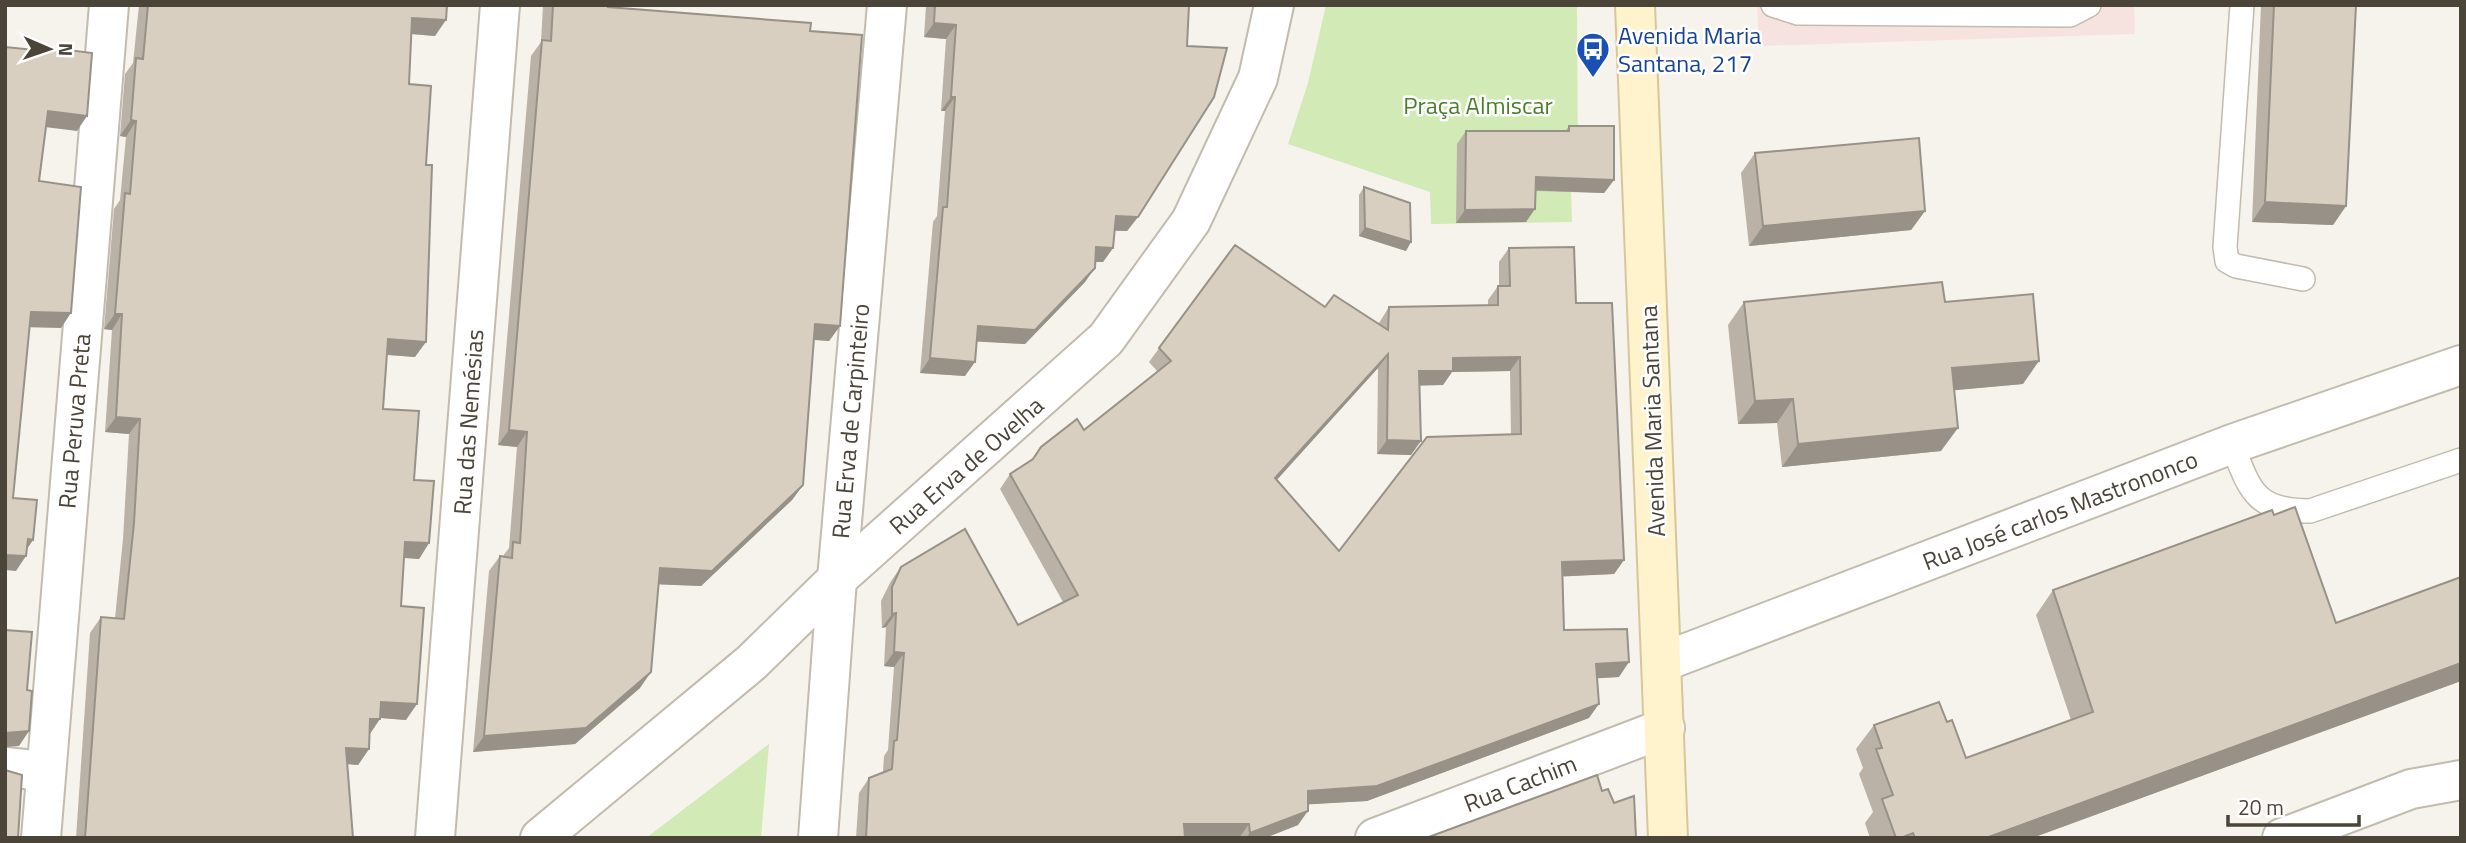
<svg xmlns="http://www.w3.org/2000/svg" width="2466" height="843" font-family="'Titillium Web',sans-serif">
  <rect width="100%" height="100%" fill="#f6f3ec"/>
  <path fill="#f6e3e0" d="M 1757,5 L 2134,5 L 2135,34 L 1759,46 Z"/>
  <g fill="#d2eab5">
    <path d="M 1326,5 L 1577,5 L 1578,183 L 1571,189 L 1572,222 L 1431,224 L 1430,192 L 1288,144 L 1308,83 Z"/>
    <path d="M 769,744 L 761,838 L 646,838 Z"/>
  </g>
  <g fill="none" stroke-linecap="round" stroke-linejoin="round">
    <defs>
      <g id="lane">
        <path d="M 1773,5 L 1798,13 L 2070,15 L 2089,5"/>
        <path d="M 2242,5 L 2225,247 L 2227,261 L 2236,266 L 2303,279"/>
        <path d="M 2232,444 C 2250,491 2255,511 2310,511 L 2461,460"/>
      </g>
      <g id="street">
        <path d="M 1663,662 L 2232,444 L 2461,365"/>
        <path d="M 5,767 L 44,771"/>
        <path d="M 41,838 L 109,5"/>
        <path d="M 435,838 L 500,5"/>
        <path d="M 540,838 L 751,663 L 837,579 L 1106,339 L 1191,221 L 1258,78 L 1274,5"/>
        <path d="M 818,838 L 837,579 L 887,5"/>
        <path d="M 1375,838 L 1665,728"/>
        <path d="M 2282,838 L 2411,789 L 2461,780"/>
      </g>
      <path id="secondary" d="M 1635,5 L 1668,838"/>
    </defs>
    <use href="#lane" stroke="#c2bbae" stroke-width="26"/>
    <use href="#street" stroke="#c2bbae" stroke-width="42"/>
    <use href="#secondary" stroke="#d6c79b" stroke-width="42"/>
    <use href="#lane" stroke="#fff" stroke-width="23"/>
    <use href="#street" stroke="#fff" stroke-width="38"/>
    <use href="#secondary" stroke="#fff3cd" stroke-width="38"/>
  </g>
  <g fill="#bab2a6" fill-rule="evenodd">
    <path d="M 139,5 L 447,5 L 435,36 L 411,34 L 409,84 L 426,165 L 415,357 L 387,355 L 383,409 L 414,480 L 429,543 L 419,559 L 404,558 L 401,606 L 406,720 L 380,718 L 370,734 L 369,749 L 358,765 L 347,764 L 353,838 L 76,838 L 90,633 L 101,617 L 115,618 L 123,539 L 129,434 L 105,432 L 112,330 L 104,329 L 114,209 L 120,200 L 126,137 L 120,136 L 125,74 L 133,63 Z"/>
    <path d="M 543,5 L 608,5 L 608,7 L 810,31 L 840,326 L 829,341 L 814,340 L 803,485 L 792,500 L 701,586 L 659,584 L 640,688 L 575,744 L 473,752 L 489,571 L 500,556 L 503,556 L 509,548 L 517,447 L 498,445 L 531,56 L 541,42 Z"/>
    <path d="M 926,5 L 1189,5 L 1138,217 L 1127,231 L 1115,231 L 1113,248 L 1103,262 L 1095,262 L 1085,282 L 1025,344 L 976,341 L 965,376 L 920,373 L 933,222 L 937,216 L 945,111 L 941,111 L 946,39 L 924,37 Z"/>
    <path d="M 2261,5 L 2356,5 L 2346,206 L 2333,225 L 2252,222 Z"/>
    <path d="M 1569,126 L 1614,180 L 1604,193 L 1536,191 L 1526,222 L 1456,223 L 1457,144 L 1466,131 L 1565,131 Z"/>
    <path d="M 1755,153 L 1925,211 L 1911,230 L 1749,246 L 1741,173 Z"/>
    <path d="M 1364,187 L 1406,251 L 1359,236 L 1359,195 Z"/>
    <path d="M 1235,245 L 1325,307 L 1379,323 L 1389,307 L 1488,305 L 1488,300 L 1498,286 L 1499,286 L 1499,262 L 1509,248 L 1576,303 L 1624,560 L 1614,574 L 1563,576 L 1564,630 L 1619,677 L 1597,678 L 1589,718 L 1367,801 L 1308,804 L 1298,825 L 1265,838 L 856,838 L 859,793 L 869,778 L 883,772 L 884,756 L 888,750 L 894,667 L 884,666 L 886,627 L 882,628 L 881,601 L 891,581 L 901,567 L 1018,625 L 1063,602 L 1000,489 L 1010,474 L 1031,461 L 1041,447 L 1084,430 L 1158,372 L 1149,362 ZM 1378,368 L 1377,454 L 1411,455 L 1419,385 L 1443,385 L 1452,372 L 1510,371 L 1511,435 L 1339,551 L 1276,480 Z"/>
    <path d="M 1744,302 L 1945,302 L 2023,384 L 1954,390 L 1941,451 L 1782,467 L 1777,423 L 1738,424 L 1728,325 Z"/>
    <path d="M 2274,515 L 2336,623 L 2461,577 L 2461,681 L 2032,838 L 1870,838 L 1865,823 L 1873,812 L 1859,774 L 1863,768 L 1856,749 L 1874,725 L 1947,722 L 1966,758 L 2071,720 L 2036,615 L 2053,590 Z"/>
  </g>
  <g fill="#979187">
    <path d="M 412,18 L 446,20 L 435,36 L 401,33 Z"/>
    <path d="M 934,23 L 956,25 L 946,39 L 924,37 Z"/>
    <path d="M 951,97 L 955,97 L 945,111 L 941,111 Z"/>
    <path d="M 48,111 L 87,116 L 77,131 L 37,126 Z"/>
    <path d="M 131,120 L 136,121 L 126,137 L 120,136 Z"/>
    <path d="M 1536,177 L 1614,180 L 1604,193 L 1526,190 Z"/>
    <path d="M 2265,202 L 2346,206 L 2333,225 L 2252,222 Z"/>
    <path d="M 1535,209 L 1526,222 L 1456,223 L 1465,210 Z"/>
    <path d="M 1925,211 L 1911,230 L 1749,246 L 1763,226 Z"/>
    <path d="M 1116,216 L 1138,217 L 1127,231 L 1106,230 Z"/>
    <path d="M 1365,228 L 1411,242 L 1406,251 L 1359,236 Z"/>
    <path d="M 1096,247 L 1113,248 L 1103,262 L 1086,262 Z"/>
    <path d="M 1095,268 L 1085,282 L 1025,344 L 967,341 L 978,326 Z"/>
    <path d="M 31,312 L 71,313 L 61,328 L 20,327 Z"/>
    <path d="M 115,314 L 122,314 L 112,330 L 104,329 Z"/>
    <path d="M 815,324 L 840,326 L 829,341 L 805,339 Z"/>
    <path d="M 388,339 L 426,342 L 415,357 L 378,354 Z"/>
    <path d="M 1388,354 L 1378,368 L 1265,493 L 1275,478 Z"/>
    <path d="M 1520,357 L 1510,371 L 1452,372 L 1443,385 L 1409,386 L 1419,371 L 1453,358 Z"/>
    <path d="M 930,358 L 975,362 L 965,376 L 920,373 Z"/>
    <path d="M 2039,361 L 2023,384 L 1935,392 L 1952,368 Z"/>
    <path d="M 1793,399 L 1777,423 L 1738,424 L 1755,401 Z"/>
    <path d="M 116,417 L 140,419 L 129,434 L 105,432 Z"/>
    <path d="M 1958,428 L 1941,451 L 1782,467 L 1798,444 Z"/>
    <path d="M 509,430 L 527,432 L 517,447 L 498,445 Z"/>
    <path d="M 1387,440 L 1421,441 L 1411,455 L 1377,454 Z"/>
    <path d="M 803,485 L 792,500 L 701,586 L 649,584 L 660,568 Z"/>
    <path d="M 28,539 L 33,540 L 23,555 Z"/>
    <path d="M 405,542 L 429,543 L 419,559 L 395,557 Z"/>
    <path d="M 5,555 L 26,556 L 16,571 L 5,570 Z"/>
    <path d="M 1624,560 L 1614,574 L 1552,577 L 1562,562 Z"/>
    <path d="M 896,613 L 886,627 L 882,628 L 892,614 Z"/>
    <path d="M 894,652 L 904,653 L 894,667 L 884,666 Z"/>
    <path d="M 1629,662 L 1619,677 L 1586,679 L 1596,664 Z"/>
    <path d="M 2461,663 L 2461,681 L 2032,838 L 1986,838 Z"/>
    <path d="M 651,672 L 640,688 L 575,744 L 473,752 L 484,736 Z"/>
    <path d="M 381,702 L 417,704 L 406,720 L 370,717 Z"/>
    <path d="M 1599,704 L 1589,718 L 1367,801 L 1298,805 L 1308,791 Z"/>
    <path d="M 370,719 L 380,719 L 369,735 Z"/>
    <path d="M 29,731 L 19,746 L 5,747 L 6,732 Z"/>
    <path d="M 346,748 L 369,749 L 358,765 L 335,763 Z"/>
    <path d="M 1308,811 L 1298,825 L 1265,838 L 1246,838 L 1250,833 Z"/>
    <path d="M 1184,824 L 1249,824 L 1239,838 L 1175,838 Z"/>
  </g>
  <g fill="#d8cfc1" stroke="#979187" stroke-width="2" fill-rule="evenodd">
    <path d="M 148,5 L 447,5 L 446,20 L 412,18 L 409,84 L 431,86 L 426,165 L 432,165 L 426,342 L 388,339 L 383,409 L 419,411 L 414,480 L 434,481 L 429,543 L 405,542 L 401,606 L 424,608 L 417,704 L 381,702 L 380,719 L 370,719 L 369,749 L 346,748 L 353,838 L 85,838 L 101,617 L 124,619 L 134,523 L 140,419 L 116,417 L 122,314 L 115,314 L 125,193 L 130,194 L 136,121 L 131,120 L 136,58 L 143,59 Z"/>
    <path d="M 553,5 L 608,5 L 608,7 L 811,23 L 810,31 L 862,35 L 840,326 L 815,324 L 803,485 L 712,571 L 660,568 L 651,672 L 586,728 L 484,736 L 500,556 L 512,558 L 513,542 L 520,543 L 527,432 L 509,430 L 542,40 L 551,41 Z"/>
    <path d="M 935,5 L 1189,5 L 1187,46 L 1227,48 L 1214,97 L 1138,217 L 1116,216 L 1113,248 L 1096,247 L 1095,268 L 1035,330 L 978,326 L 975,362 L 930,358 L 943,207 L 947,207 L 955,97 L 951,97 L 956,25 L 934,23 Z"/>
    <path d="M 2274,5 L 2356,5 L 2346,206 L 2265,202 Z"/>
    <path d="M 5,47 L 44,51 L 45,47 L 92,53 L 87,116 L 48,111 L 39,181 L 81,187 L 71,313 L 31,312 L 13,498 L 37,500 L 33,540 L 28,539 L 26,556 L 5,555 Z"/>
    <path d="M 1569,126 L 1614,126 L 1614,180 L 1536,177 L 1535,209 L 1465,210 L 1466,131 L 1569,131 Z"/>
    <path d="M 1919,138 L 1925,211 L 1763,226 L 1755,153 Z"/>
    <path d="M 1364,187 L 1410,203 L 1411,242 L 1365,228 Z"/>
    <path d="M 1235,245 L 1325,307 L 1334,295 L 1388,330 L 1389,307 L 1498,305 L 1498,286 L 1510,286 L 1509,248 L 1574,247 L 1576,303 L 1612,303 L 1624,560 L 1562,562 L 1564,630 L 1627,629 L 1629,662 L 1596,664 L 1599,704 L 1377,786 L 1308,791 L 1308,811 L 1250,833 L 1249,824 L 1184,824 L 1185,838 L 866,838 L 869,778 L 892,769 L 894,741 L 897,740 L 904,653 L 894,652 L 896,613 L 892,614 L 892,587 L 901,567 L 965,529 L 1018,625 L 1078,595 L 1010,474 L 1033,459 L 1041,447 L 1077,419 L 1084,430 L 1171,361 L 1159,348 ZM 1388,354 L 1387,440 L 1421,441 L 1419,371 L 1453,371 L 1453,358 L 1520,357 L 1521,434 L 1427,437 L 1339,551 L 1275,478 Z"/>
    <path d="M 1942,282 L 1945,302 L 2033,294 L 2039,361 L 1952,368 L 1958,428 L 1798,444 L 1793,399 L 1755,401 L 1744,302 Z"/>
    <path d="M 2295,507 L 2336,623 L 2461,577 L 2461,663 L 1986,838 L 1915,838 L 1913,833 L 1901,838 L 1896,838 L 1882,799 L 1893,795 L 1876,749 L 1882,748 L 1874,725 L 1939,702 L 1947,722 L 1952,720 L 1966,758 L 2093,712 L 2053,590 L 2272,510 L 2274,515 Z"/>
    <path d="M 5,630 L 32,632 L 27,690 L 32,691 L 29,731 L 5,733 Z"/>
    <path d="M 5,770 L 22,775 L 18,838 L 5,838 Z"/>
    <path d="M 1597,775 L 1602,791 L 1608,789 L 1614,803 L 1634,796 L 1636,838 L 1426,838 Z"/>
  </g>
  <defs>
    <symbol id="bus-pin" viewBox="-11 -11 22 30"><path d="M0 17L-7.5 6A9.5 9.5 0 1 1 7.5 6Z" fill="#1a4fb4" stroke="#fff"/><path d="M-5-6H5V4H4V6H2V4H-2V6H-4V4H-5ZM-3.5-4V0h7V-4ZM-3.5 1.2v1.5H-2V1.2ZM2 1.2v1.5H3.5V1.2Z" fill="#fff"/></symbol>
  </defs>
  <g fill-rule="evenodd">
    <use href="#bus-pin" x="1574" y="30" width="38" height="52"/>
  </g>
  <g text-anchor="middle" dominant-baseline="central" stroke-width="5" stroke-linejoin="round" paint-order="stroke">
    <g font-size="24" fill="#164399" stroke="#fff" text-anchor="start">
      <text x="1618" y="35">Avenida Maria<tspan x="1618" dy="28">Santana, 217</tspan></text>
    </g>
    <g font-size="24" fill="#4a7f2a" stroke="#fff">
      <text x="1478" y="105">Praça Almiscar</text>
    </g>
    <g font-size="24" fill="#4b4439" stroke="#fff">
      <text transform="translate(74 421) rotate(-85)">Rua Peruva Preta</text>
      <text transform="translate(850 421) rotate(-85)">Rua Erva de Carpinteiro</text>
      <text transform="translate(1652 421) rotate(-92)">Avenida Maria Santana</text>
      <text transform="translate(468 422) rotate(-86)">Rua das Nemésias</text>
      <text transform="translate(966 465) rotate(-41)">Rua Erva de Ovelha</text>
      <text transform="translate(2060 510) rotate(-21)">Rua José carlos Mastrononco</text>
      <text transform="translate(1520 783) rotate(-21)">Rua Cachim</text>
    </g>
  </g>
  <rect width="2466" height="843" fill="none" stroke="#4b4439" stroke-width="14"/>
  <g transform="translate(49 49) rotate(92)" stroke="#ffffff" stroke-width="5" paint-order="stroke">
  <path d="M0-5L12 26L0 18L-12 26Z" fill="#4b4439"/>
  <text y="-10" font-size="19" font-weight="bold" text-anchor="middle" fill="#4b4439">N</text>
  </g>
  <path d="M2228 815v10h131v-10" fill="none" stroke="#4b4439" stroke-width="3.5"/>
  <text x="2238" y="815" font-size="21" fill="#4b4439" stroke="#ffffff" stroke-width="5" paint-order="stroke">20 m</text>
</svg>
